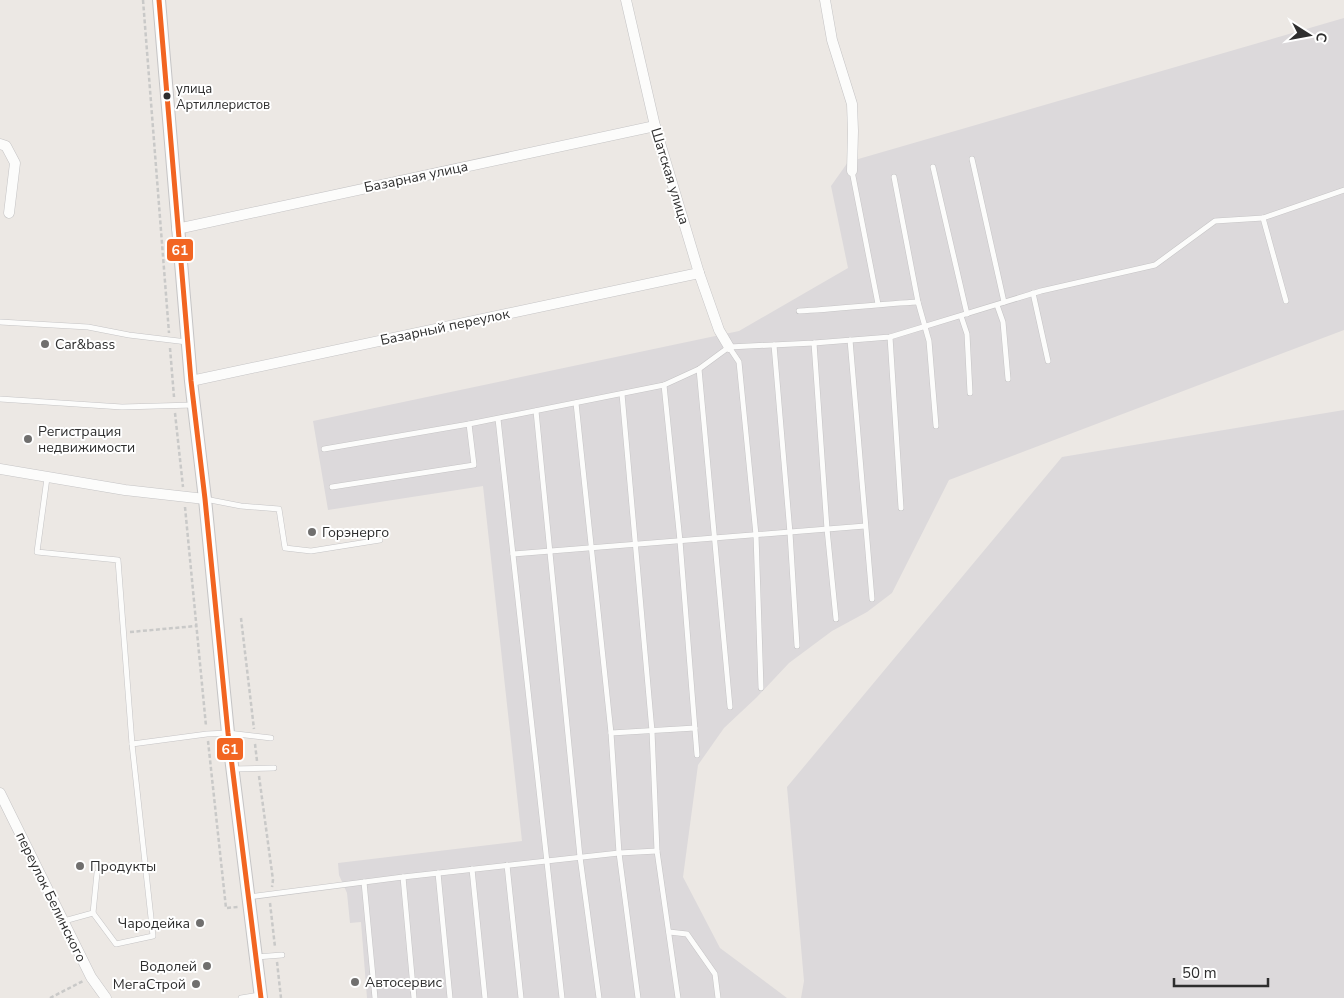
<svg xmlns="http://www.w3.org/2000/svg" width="1344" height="998" font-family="'Nunito Sans',sans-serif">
  <rect width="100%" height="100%" fill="#ece8e4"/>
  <g fill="#dcd9db">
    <path d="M 1344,18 L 1344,330 L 949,480 L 892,593 L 867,612 L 832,631 L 789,663 L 757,697 L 724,728 L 698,765 L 683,877 L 720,948 L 787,998 L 367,998 L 361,922 L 350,923 L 347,893 L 339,875 L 338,863 L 522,841 L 483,486 L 328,510 L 313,421 L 739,331 L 848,268 L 831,186 L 848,162 Z"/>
    <path d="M 1344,410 L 1344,998 L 801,998 L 804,981 L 787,787 L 1062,457 Z"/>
  </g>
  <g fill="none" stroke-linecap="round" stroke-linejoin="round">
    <defs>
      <g id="service">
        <path d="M 972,159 L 1004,302"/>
        <path d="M 933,167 L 967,314"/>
        <path d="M 852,171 L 878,304"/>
        <path d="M 894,177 L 918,302 L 929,341 L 936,426"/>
        <path d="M 1263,218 L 1286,301"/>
        <path d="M 1033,293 L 1048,361"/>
        <path d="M 997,305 L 1003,322 L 1008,379"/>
        <path d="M 799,311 C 839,309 878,304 918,302"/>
        <path d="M 961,316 L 967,334 L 970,393"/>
        <path d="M 0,322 L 88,327 L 129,335 L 187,342"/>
        <path d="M 890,337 L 901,508"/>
        <path d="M 850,340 L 872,599"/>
        <path d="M 814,343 L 827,529 L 836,619"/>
        <path d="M 774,345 L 790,533 L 797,646"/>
        <path d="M 729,347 L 739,362 L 756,535 L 761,688"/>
        <path d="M 699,369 L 730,707"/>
        <path d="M 664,385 L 680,541 L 697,755"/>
        <path d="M 622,394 L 652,731 L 657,851 L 678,998"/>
        <path d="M 0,399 L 122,407 L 193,405"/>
        <path d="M 576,403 L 611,733 L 619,853 L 638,998"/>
        <path d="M 536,411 L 580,857 L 599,998"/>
        <path d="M 498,419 L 562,998"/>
        <path d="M 324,449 L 469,424 L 664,385 L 699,369 L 729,347 L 814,343 L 890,337 L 1041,291 L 1155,265 L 1215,221 L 1263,218 L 1344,190"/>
        <path d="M 47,478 L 37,552 L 118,560 L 132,744 L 153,936 L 116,944 L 93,913"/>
        <path d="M 332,487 L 474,465 L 469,424"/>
        <path d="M 205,499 L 241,506 L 279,509 L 285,548 L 311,551 L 380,540"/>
        <path d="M 513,554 L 865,526"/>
        <path d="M 611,733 L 695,728"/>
        <path d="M 132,744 L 207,734 L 228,733 L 271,738"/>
        <path d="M 233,769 L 274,768"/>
        <path d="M 507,865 L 521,998"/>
        <path d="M 472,869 L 485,998"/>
        <path d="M 438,873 L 450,998"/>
        <path d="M 403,877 L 414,998"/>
        <path d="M 364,882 L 375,998"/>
        <path d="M 249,897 L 403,877 L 619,853 L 657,851"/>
        <path d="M 64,921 L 93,913 L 97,873"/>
        <path d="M 669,932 L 687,934 L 715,974 L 718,998"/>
        <path d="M 256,957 L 282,955"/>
        <path d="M 241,998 L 260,995"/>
      </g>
      <g id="minor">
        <path d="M 626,0 L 655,126 L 699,273 L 719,330 L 729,347"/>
        <path d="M 825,0 L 832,40 L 852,104 L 853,131 L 852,171"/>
        <path d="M 0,144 L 6,146 L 15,163 L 9,213"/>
        <path d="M 177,229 L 655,126"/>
        <path d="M 191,381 L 699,273"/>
        <path d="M 0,469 L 125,490 L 205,499"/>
        <path d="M 0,793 L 91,977 L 106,998"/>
      </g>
      <path id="tertiary" d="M 159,0 L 191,381 L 205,499 L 228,733 L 261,998"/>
    </defs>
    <use href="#service" stroke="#c5c4c5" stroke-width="6"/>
    <use href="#minor" stroke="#c5c4c5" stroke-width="11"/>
    <use href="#tertiary" stroke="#c5c4c5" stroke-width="14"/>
    <g stroke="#c9c9c8" stroke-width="2.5" stroke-dasharray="4 2.5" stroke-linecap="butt">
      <path d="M 143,0 L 169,333"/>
      <path d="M 170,348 L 174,397"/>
      <path d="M 175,413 L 183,487"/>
      <path d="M 185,507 L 206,726"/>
      <path d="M 241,618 L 254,729"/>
      <path d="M 130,632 L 196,626"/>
      <path d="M 208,741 L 226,908 L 238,907"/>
      <path d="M 255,744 L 257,761"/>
      <path d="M 259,776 L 273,880 L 272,887"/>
      <path d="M 270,903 L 275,947"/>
      <path d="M 277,962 L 281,998"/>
      <path d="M 50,998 L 83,981"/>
    </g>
    <use href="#service" stroke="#fcfcfb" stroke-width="5"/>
    <use href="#minor" stroke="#fcfcfb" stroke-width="10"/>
    <use href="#tertiary" stroke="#fcfcfb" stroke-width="12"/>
    <defs>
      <path id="bus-1" d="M 159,0 L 191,381 L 205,499 L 228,733 L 261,998"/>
    </defs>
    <use href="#bus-1" stroke="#fff" stroke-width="9"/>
    <use href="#bus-1" stroke="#f26522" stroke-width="5"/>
  </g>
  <circle fill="#2e2e2e" stroke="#fff" stroke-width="2" cx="167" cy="96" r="4.5"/>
  <g fill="#706f6e" stroke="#fff" stroke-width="2">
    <circle cx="45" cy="344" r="5"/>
    <circle cx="28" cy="439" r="5"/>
    <circle cx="312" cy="532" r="5"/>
    <circle cx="80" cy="866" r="5"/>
    <circle cx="200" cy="923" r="5"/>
    <circle cx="207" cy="966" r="5"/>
    <circle cx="355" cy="982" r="5"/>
    <circle cx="196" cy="984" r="5"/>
  </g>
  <g text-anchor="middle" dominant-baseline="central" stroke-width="4" stroke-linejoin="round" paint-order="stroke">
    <g font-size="13" fill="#2e2e2e" stroke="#fff" text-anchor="start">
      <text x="176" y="89">улица<tspan x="176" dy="16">Артиллеристов</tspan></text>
    </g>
    <g font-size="14" fill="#2e2e2e" stroke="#fff">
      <text transform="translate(670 176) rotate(73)">Шатская улица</text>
      <text transform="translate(416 177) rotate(-12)">Базарная улица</text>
      <text transform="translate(445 327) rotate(-12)">Базарный переулок</text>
      <text transform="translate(51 897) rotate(64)">переулок Белинского</text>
    </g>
    <g font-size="14" fill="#2e2e2e" stroke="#fff" text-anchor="start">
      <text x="55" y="344">Car&amp;bass</text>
      <text x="38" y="431">Регистрация<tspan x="38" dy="16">недвижимости</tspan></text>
      <text x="322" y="532">Горэнерго</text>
      <text x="90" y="866">Продукты</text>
      <text x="190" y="923" text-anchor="end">Чародейка</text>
      <text x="197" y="966" text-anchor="end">Водолей</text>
      <text x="365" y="982">Автосервис</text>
      <text x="186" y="984" text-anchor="end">МегаСтрой</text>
    </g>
  </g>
  <g stroke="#fff" stroke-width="2">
    <rect x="166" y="238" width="28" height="24" rx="5" fill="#f26522"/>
    <rect x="216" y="737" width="28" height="24" rx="5" fill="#f26522"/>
  </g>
  <g font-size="14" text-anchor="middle" font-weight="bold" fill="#fff">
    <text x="180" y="255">61</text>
    <text x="230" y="754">61</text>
  </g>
  <g transform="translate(1309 35) rotate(101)" stroke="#ffffff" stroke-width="4" paint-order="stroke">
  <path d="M0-4L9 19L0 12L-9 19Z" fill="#2e2e2e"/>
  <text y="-8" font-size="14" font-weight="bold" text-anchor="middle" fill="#2e2e2e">С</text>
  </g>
  <path d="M1174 978v8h94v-8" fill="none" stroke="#2e2e2e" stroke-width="2.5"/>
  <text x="1182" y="978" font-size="15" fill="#2e2e2e" stroke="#ffffff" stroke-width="4" paint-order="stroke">50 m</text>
</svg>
